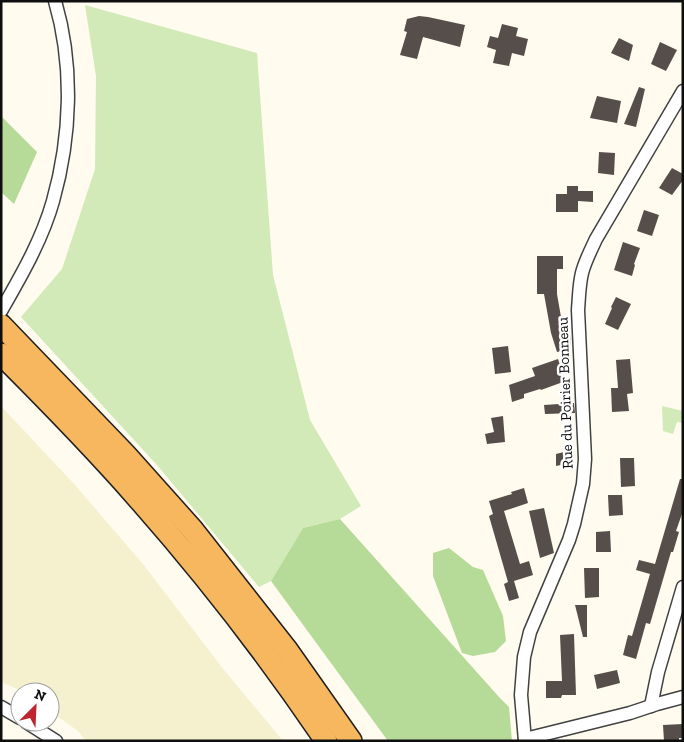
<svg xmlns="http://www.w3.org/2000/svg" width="684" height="742" font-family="'Zilla Slab',serif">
  <rect width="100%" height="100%" fill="#fffbee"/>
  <path fill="#f5f1ce" d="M 1,406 L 75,485 L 143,564 L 224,670 L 283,741 L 86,741 L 78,731 L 50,711 L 50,692 L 24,692 L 1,682 Z"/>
  <g fill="#d2e9b8">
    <path d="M 85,5 L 257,53 L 273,275 L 310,420 L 361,506 L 340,519 L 303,528 L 271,581 L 259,587 L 157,465 L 21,317 L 62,269 L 95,169 L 96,76 Z"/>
    <path d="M 662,406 L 683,411 L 683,423 L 677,422 L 673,434 L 663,431 Z"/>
  </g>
  <g fill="#b6da97">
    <path d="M 1,116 L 37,152 L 14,204 L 1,192 Z"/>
    <path d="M 340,519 L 499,697 L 509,707 L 512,741 L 388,741 L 271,581 L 303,528 Z"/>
    <path d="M 449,548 L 473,567 L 483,570 L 503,616 L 506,641 L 495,652 L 473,656 L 462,653 L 433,576 L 433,553 Z"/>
  </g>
  <g fill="#564e4a">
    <path d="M 419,16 L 428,17 L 465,25 L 460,47 L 423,37 L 417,59 L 400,55 L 407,32 L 404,31 L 407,19 Z"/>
    <path d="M 502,24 L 518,28 L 516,36 L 528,39 L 524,56 L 512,53 L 509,66 L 493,63 L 496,50 L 487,47 L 490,36 L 498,38 Z"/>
    <path d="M 619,38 L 633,45 L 629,61 L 611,53 Z"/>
    <path d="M 660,42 L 677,50 L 666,71 L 651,64 Z"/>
    <path d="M 639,87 L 645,89 L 636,127 L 624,124 Z"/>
    <path d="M 597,96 L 621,101 L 617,123 L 590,118 Z"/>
    <path d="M 599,152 L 615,153 L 614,175 L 598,173 Z"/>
    <path d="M 672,168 L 683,174 L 683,180 L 672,195 L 659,188 Z"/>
    <path d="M 567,186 L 578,186 L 578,191 L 593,191 L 593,202 L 578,201 L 578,212 L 556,212 L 556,194 L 567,194 Z"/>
    <path d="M 644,210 L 659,215 L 652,236 L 637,231 Z"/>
    <path d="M 623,242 L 640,248 L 634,264 L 635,265 L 632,276 L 614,270 Z"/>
    <path d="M 537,256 L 563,256 L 563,269 L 557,269 L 557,294 L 561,317 L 569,316 L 571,349 L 557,352 L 551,333 L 544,294 L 537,294 Z"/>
    <path d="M 616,297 L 631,304 L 618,330 L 605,324 L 612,308 L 611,307 Z"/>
    <path d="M 508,346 L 511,372 L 495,374 L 492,348 Z"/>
    <path d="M 558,359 L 561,368 L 558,369 L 563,382 L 541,390 L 540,389 L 524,394 L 524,398 L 512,402 L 509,385 L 535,376 L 532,368 Z"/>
    <path d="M 630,359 L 633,393 L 627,394 L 629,411 L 612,412 L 611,388 L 618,388 L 616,360 Z"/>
    <path d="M 574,403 L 575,413 L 545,414 L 544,405 Z"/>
    <path d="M 503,416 L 505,442 L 487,444 L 485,434 L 494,432 L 491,418 Z"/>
    <path d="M 568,451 L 570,463 L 556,466 L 556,454 Z"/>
    <path d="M 620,458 L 634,458 L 635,486 L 621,487 Z"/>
    <path d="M 680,479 L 683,479 L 683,511 L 676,531 L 679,532 L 673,552 L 671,552 L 650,624 L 646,623 L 636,659 L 623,655 L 628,635 L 632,636 L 650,574 L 636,570 L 639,560 L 655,564 Z"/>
    <path d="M 524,488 L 528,503 L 504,511 L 520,564 L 529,561 L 533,575 L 514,581 L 519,598 L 509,601 L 504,584 L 508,582 L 489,516 L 493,514 L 489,501 L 512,494 L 511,492 Z"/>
    <path d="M 608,495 L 622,495 L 623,515 L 609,516 Z"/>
    <path d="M 544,508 L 554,553 L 540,558 L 529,511 Z"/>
    <path d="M 610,531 L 611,552 L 596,552 L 596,532 Z"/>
    <path d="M 584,568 L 599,568 L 599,597 L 585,598 Z"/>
    <path d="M 575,605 L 587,605 L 587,637 L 583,637 Z"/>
    <path d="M 574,634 L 576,695 L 562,695 L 561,698 L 546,698 L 546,681 L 562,681 L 560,635 Z"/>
    <path d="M 617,670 L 620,683 L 597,689 L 594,675 Z"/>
    <path d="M 683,724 L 683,738 L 679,738 L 679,741 L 664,741 L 663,725 Z"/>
  </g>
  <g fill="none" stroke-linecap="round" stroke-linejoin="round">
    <defs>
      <g id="minor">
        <path d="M 1,311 C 21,276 42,240 53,201 C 71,137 74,66 55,1"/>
        <path d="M 651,706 L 658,672 L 683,587"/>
        <path d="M 1,707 L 20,718"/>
        <path d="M 26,722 L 56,741"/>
        <path d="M 525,739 L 630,713 L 657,704 L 683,697"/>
        <path d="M 525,741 L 521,695 L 524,657 L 530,632 L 569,540 L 574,524 L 583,484 L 585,459 L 578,310 C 579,298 579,285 582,273 C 585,261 591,250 596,239 L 683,91"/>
      </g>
      <g id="trunk">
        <path d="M 1,325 L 125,454 L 192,529 L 287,650 L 351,741"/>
        <path d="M 1,354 C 47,400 93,447 136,496 C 205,574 268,655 326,741"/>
      </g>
    </defs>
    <use href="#minor" stroke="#414141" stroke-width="15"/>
    <use href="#trunk" stroke="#1f1f1f" stroke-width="24"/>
    <use href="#minor" stroke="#fff" stroke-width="12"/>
    <use href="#trunk" stroke="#f6b75e" stroke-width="21"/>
  </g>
  <g text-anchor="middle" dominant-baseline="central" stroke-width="5" stroke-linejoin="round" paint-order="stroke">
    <g font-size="15" fill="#0e0e0e" stroke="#fff">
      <text transform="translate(565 393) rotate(-92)">Rue du Poirier Bonneau</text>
    </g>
  </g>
  <rect width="684" height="742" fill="none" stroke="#0e0e0e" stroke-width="5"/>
  <g transform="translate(35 707) rotate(24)"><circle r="24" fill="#ffffff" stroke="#9f9f9f"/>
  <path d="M0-4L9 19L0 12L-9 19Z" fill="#be252f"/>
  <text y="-8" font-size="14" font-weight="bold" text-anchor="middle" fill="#0e0e0e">N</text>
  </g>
</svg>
